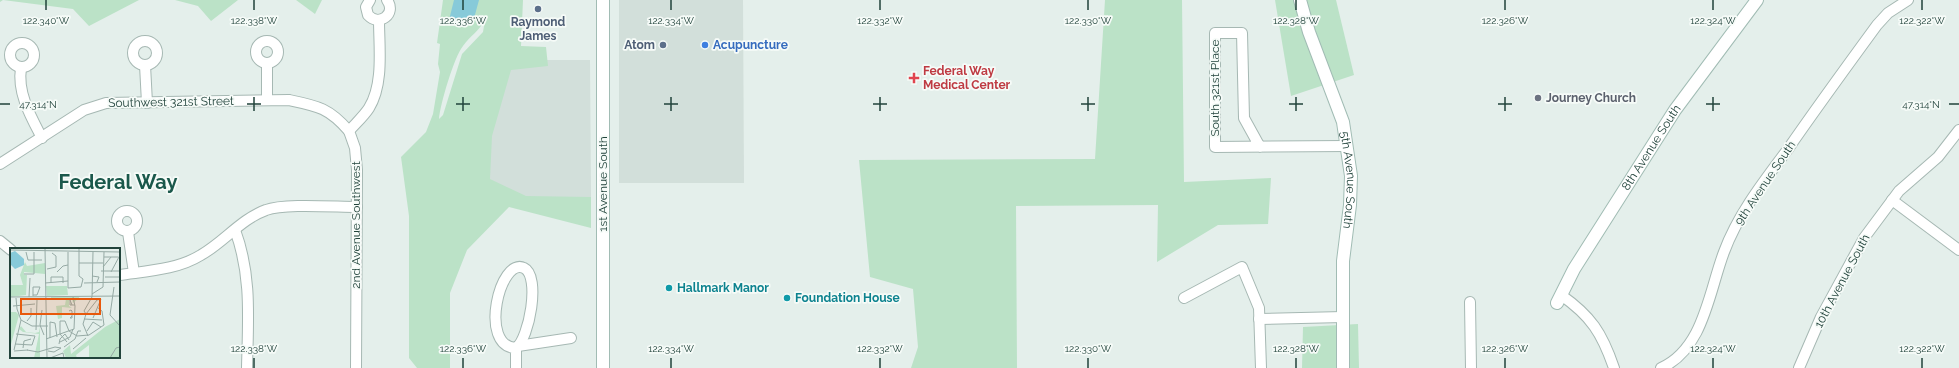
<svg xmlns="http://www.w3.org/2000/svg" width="1959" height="368" font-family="Raleway,sans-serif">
  <rect width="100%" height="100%" fill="#e4efeb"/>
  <g fill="#d2dfda">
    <path d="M 619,0 L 743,0 L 744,183 L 619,183 Z"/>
    <path d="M 483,60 L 590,60 L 591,197 L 484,198 Z"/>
  </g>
  <g fill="#bbe2c7" fill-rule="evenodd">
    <path d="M 0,0 L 139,0 L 89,26 L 73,9 L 3,0 L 0,2 Z"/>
    <path d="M 175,0 L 238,0 L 211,21 L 198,6 Z"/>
    <path d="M 296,0 L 322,0 L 315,14 Z"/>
    <path d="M 443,0 L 523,0 L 521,46 L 546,47 L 548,66 L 511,70 L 492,136 L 490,179 L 526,196 L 591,197 L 591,228 L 509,207 L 467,250 L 450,293 L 450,368 L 417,368 L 409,358 L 409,216 L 401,157 L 426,132 L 433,114 L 440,72 L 438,64 L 440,44 L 437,43 ZM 485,20 L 483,32 L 462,54 L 443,115 L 439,119 C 440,105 454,57 463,46 C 470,36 479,31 485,20 Z"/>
    <path d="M 1105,0 L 1182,0 L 1184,182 L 1271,178 L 1268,224 L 1218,225 L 1157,262 L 1158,205 L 1016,206 L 1017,368 L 911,368 L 918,347 L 913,289 L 870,277 L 859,160 L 1095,159 Z"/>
    <path d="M 1275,0 L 1336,0 L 1354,75 L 1291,96 Z"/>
    <path d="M 1358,324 L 1359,368 L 1302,368 L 1303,327 Z"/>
  </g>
  <path fill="#87cad9" d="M 454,0 L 479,0 L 473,22 L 459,24 L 451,20 L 450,16 Z"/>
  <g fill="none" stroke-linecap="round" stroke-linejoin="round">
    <defs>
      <g id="street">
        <path d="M 370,0 L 366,7 L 368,15 C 379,27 397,14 387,0"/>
        <circle cx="267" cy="52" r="11"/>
        <circle cx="145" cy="53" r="12"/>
        <circle cx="22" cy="55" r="12"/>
        <path d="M 267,63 L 267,100"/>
        <path d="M 145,65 L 147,103"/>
        <path d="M 21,68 C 17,93 31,117 42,138"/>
        <path d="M 1260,147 L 1244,118 L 1242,33 L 1215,33 L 1215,147 L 1347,146"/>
        <path d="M 0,164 L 84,110 L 106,103 L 289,100 C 318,106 329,108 349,131"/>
        <path d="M 1892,200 L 1959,250"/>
        <circle cx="127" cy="221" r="10"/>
        <path d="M 235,230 C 252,276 248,319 247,368"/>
        <path d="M 128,232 L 134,273"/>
        <path d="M 0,241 L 11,250"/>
        <path d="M 119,275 C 146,271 177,270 201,255 C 224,242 241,219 266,210 C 284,203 335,207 357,207"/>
        <path d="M 1561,295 C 1591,316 1602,333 1614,368"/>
        <path d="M 1184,298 L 1242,267 L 1259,308 L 1261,368"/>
        <path d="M 1470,302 L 1471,368"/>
        <path d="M 1259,319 L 1343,317"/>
        <path d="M 518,346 L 571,338"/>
        <path d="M 516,348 C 478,347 500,256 524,268 C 541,276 529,339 516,348 L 516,368"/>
        <path d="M 356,368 L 357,170 L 355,148 L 349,131 C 355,124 364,116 369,108 C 384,84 379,47 379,20"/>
        <path d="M 1661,368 C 1704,349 1709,291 1724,252 C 1738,214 1764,181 1788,149 C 1817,107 1847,66 1877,25 L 1888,13 L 1908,0"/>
        <path d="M 1799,368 L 1821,317 L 1864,238 L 1899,191 L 1938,157 L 1959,130"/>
      </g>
      <g id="secondary">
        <path d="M 603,0 L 603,368"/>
        <path id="s1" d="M 1300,0 L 1309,32 L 1343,122 L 1351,176 L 1350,205 L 1343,261 L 1343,368"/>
        <path id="s2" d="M 1557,303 L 1574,269 L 1675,110 L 1757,0"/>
      </g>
    </defs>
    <use href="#street" stroke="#a6b8b3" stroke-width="12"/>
    <use href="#secondary" stroke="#a1bcb4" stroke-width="14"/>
    <use href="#street" stroke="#fff" stroke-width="10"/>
    <use href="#secondary" stroke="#fff" stroke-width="12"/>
  </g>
  <path fill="none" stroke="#21433b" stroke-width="1.5" d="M 46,0 L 46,10M 254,0 L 254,10M 463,0 L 463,10M 671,0 L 671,10M 880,0 L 880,10M 1088,0 L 1088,10M 1296,0 L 1296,10M 1505,0 L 1505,10M 1713,0 L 1713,10M 1922,0 L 1922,10M 254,97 L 254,111M 463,97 L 463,111M 671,97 L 671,111M 880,97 L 880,111M 1088,97 L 1088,111M 1296,97 L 1296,111M 1505,97 L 1505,111M 1713,97 L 1713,111M 0,104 L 10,104M 247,104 L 261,104M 456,104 L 470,104M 664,104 L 678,104M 873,104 L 887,104M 1081,104 L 1095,104M 1289,104 L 1303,104M 1498,104 L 1512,104M 1706,104 L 1720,104M 1949,104 L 1959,104M 254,358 L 254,368M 463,358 L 463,368M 671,358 L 671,368M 880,358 L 880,368M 1088,358 L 1088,368M 1296,358 L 1296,368M 1505,358 L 1505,368M 1713,358 L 1713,368M 1922,358 L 1922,368"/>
  <g fill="#5c6f8a" stroke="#f6fbf8" stroke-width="1.5">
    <circle cx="538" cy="9" r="4"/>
    <circle cx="663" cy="45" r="4"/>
  </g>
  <circle fill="#3f7fe0" stroke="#f6fbf8" stroke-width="1.5" cx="705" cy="45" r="4"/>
  <path fill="#e0444e" stroke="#f6fbf8" stroke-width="1.5" d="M912 72h4v4h4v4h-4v4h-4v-4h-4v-4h4z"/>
  <circle fill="#6b7280" stroke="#f6fbf8" stroke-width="1.5" cx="1538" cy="98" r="4"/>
  <g fill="#0f9aa8" stroke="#f6fbf8" stroke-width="1.5">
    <circle cx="669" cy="288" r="4"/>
    <circle cx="787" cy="298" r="4"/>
  </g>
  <g text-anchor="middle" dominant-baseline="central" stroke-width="3.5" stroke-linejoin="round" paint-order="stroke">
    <g font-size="12" font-weight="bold" fill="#4e5e75" stroke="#f6fbf8">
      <text x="538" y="22">Raymond<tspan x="538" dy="14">James</tspan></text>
      <text x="655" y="45" text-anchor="end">Atom</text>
    </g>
    <g font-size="12" font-weight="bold" fill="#366cbe" stroke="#f6fbf8" text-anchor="start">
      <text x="713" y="45">Acupuncture</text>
    </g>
    <g font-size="12" font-weight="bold" fill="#be3a42" stroke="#f6fbf8" text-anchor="start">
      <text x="923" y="71">Federal Way<tspan x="923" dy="14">Medical Center</tspan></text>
    </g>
    <g font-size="12" fill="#21433b" stroke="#f6fbf8">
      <text transform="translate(1215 88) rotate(-90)">South 321st Place</text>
      <text transform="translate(171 102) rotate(-1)">Southwest 321st Street</text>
      <text stroke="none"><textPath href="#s2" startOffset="182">8th Avenue South</textPath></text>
      <text stroke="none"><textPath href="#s1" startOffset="188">5th Avenue South</textPath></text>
      <text transform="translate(1765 183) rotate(-56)">9th Avenue South</text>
      <text transform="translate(603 184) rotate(-90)">1st Avenue South</text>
      <text transform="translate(356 225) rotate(-90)">2nd Avenue Southwest</text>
      <text transform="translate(1842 281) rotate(-62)">10th Avenue South</text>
    </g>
    <g font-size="12" font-weight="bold" fill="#5b616d" stroke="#f6fbf8" text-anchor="start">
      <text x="1546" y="98">Journey Church</text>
    </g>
    <g font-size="12" font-weight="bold" fill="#0d838f" stroke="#f6fbf8" text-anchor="start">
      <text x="677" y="288">Hallmark Manor</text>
      <text x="795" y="298">Foundation House</text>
    </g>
    <g font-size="20" font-weight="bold" fill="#1a584b" stroke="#f6fbf8">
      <text x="118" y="182">Federal Way</text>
    </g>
  </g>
  <g transform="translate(10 248)">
    <rect width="110" height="110" fill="#e4efeb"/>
    <path d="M 15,14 L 17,18 L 35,15 L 35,26 L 14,24 L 14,27 L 17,27 L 16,47 L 0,49 L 0,37 L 13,37 L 10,27 ZM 36,38 L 57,38 L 58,47 L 37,48 ZM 41,49 L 69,49 L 69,50 L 63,55 L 62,51 L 59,51 L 59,58 L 62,60 L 52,59 L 52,70 L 48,71 L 46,58 L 55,57 L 56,51 L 41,51 ZM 0,61 L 1,64 L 6,64 L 9,67 L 0,100 ZM 110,71 L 110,109 L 79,110 L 79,97 L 66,107 L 67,110 L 56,110 L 53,103 L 60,97 L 61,106 L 95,79 ZM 11,78 L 16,84 L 25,85 L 29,84 L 30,79 L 30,110 L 24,110 L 29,86 L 13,84 L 9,81 Z" fill="#bbe2c7"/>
    <path d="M 5,3 L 14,11 L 14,17 L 5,21 L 0,16 L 0,5 Z" fill="#87cad9"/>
    <path fill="none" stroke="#96aaa5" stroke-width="1" d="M 35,0 L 37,110M 0,2 L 110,4M 16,4 L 18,12 L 32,12M 58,4 L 58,40 L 71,39 L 73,31 L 69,28M 94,9 L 108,9M 69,15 L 93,15M 93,19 L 101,9M 37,21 L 46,19 L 46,8 L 42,5M 91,23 L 110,23M 47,24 L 53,18 L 58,17M 101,24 L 110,7M 14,26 L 24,26 L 24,4M 69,28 L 69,0M 82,28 L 89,29 L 87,34M 95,29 L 110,29M 35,35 L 58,33M 41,35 L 41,29 L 53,29 L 53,35M 74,35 L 110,34M 104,39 L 100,67 L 110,78M 82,46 L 93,39 L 94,4M 23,48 L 23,39 L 30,39 L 27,47 L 23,47M 0,49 L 110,48M 19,49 L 20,30M 62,57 L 60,52 L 60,57 L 65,57M 3,58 L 25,56M 32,62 L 30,77 L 34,87M 59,63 L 61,62 L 62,63 L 62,70 L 60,70 L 62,68M 74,63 L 82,49 L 83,4M 74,63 L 76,66 L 73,76 L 78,88M 76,66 L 87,52 L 91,51M 83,70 L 91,51M 74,71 L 92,72M 11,72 L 22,78 L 38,78M 17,73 L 21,68 L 21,60M 26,82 L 27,52M 59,83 L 67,88 L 79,87 L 94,77 L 92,63 L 87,59M 77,83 L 83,74 L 91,79M 6,86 L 25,88 L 22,97M 40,90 L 40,74 L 45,75 L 47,89M 36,91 L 64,81 L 65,58 L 63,49M 50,94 L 60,89 L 63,81M 57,94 L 50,86 L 50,73 L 55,73 L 59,83M 5,96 L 22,97M 49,96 L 50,91 L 55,86 L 59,92M 54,99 L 65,91 L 68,83 L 71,83M 13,100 L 14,93 L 21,91M 63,101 L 76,90M 4,102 L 11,72 L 7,61 L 6,50M 17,102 L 28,104 L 45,99 L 51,100 L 44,104 L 38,103M 4,103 L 18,102M 40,110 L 53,105 L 54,110M 100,110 L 106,100 L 110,99"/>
    <path fill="#e8590c" fill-opacity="0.15" stroke="#e8590c" stroke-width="2" d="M 11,51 L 90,51 L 90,66 L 11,66 Z"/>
    <rect width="110" height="110" fill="none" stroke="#21433b" stroke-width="2"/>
  </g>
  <g font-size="10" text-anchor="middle" fill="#21433b" stroke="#f6fbf8" stroke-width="3.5" stroke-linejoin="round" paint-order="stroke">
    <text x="46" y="24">122.340°W</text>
    <text x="254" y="24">122.338°W</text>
    <text x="463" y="24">122.336°W</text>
    <text x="671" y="24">122.334°W</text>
    <text x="880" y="24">122.332°W</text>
    <text x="1088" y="24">122.330°W</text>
    <text x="1296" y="24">122.328°W</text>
    <text x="1505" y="24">122.326°W</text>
    <text x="1713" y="24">122.324°W</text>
    <text x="1922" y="24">122.322°W</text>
    <text x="38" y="108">47.314°N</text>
    <text x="1921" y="108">47.314°N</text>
    <text x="254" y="352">122.338°W</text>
    <text x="463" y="352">122.336°W</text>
    <text x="671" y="352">122.334°W</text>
    <text x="880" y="352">122.332°W</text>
    <text x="1088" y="352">122.330°W</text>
    <text x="1296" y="352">122.328°W</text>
    <text x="1505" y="352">122.326°W</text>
    <text x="1713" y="352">122.324°W</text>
    <text x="1922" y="352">122.322°W</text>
  </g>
</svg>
